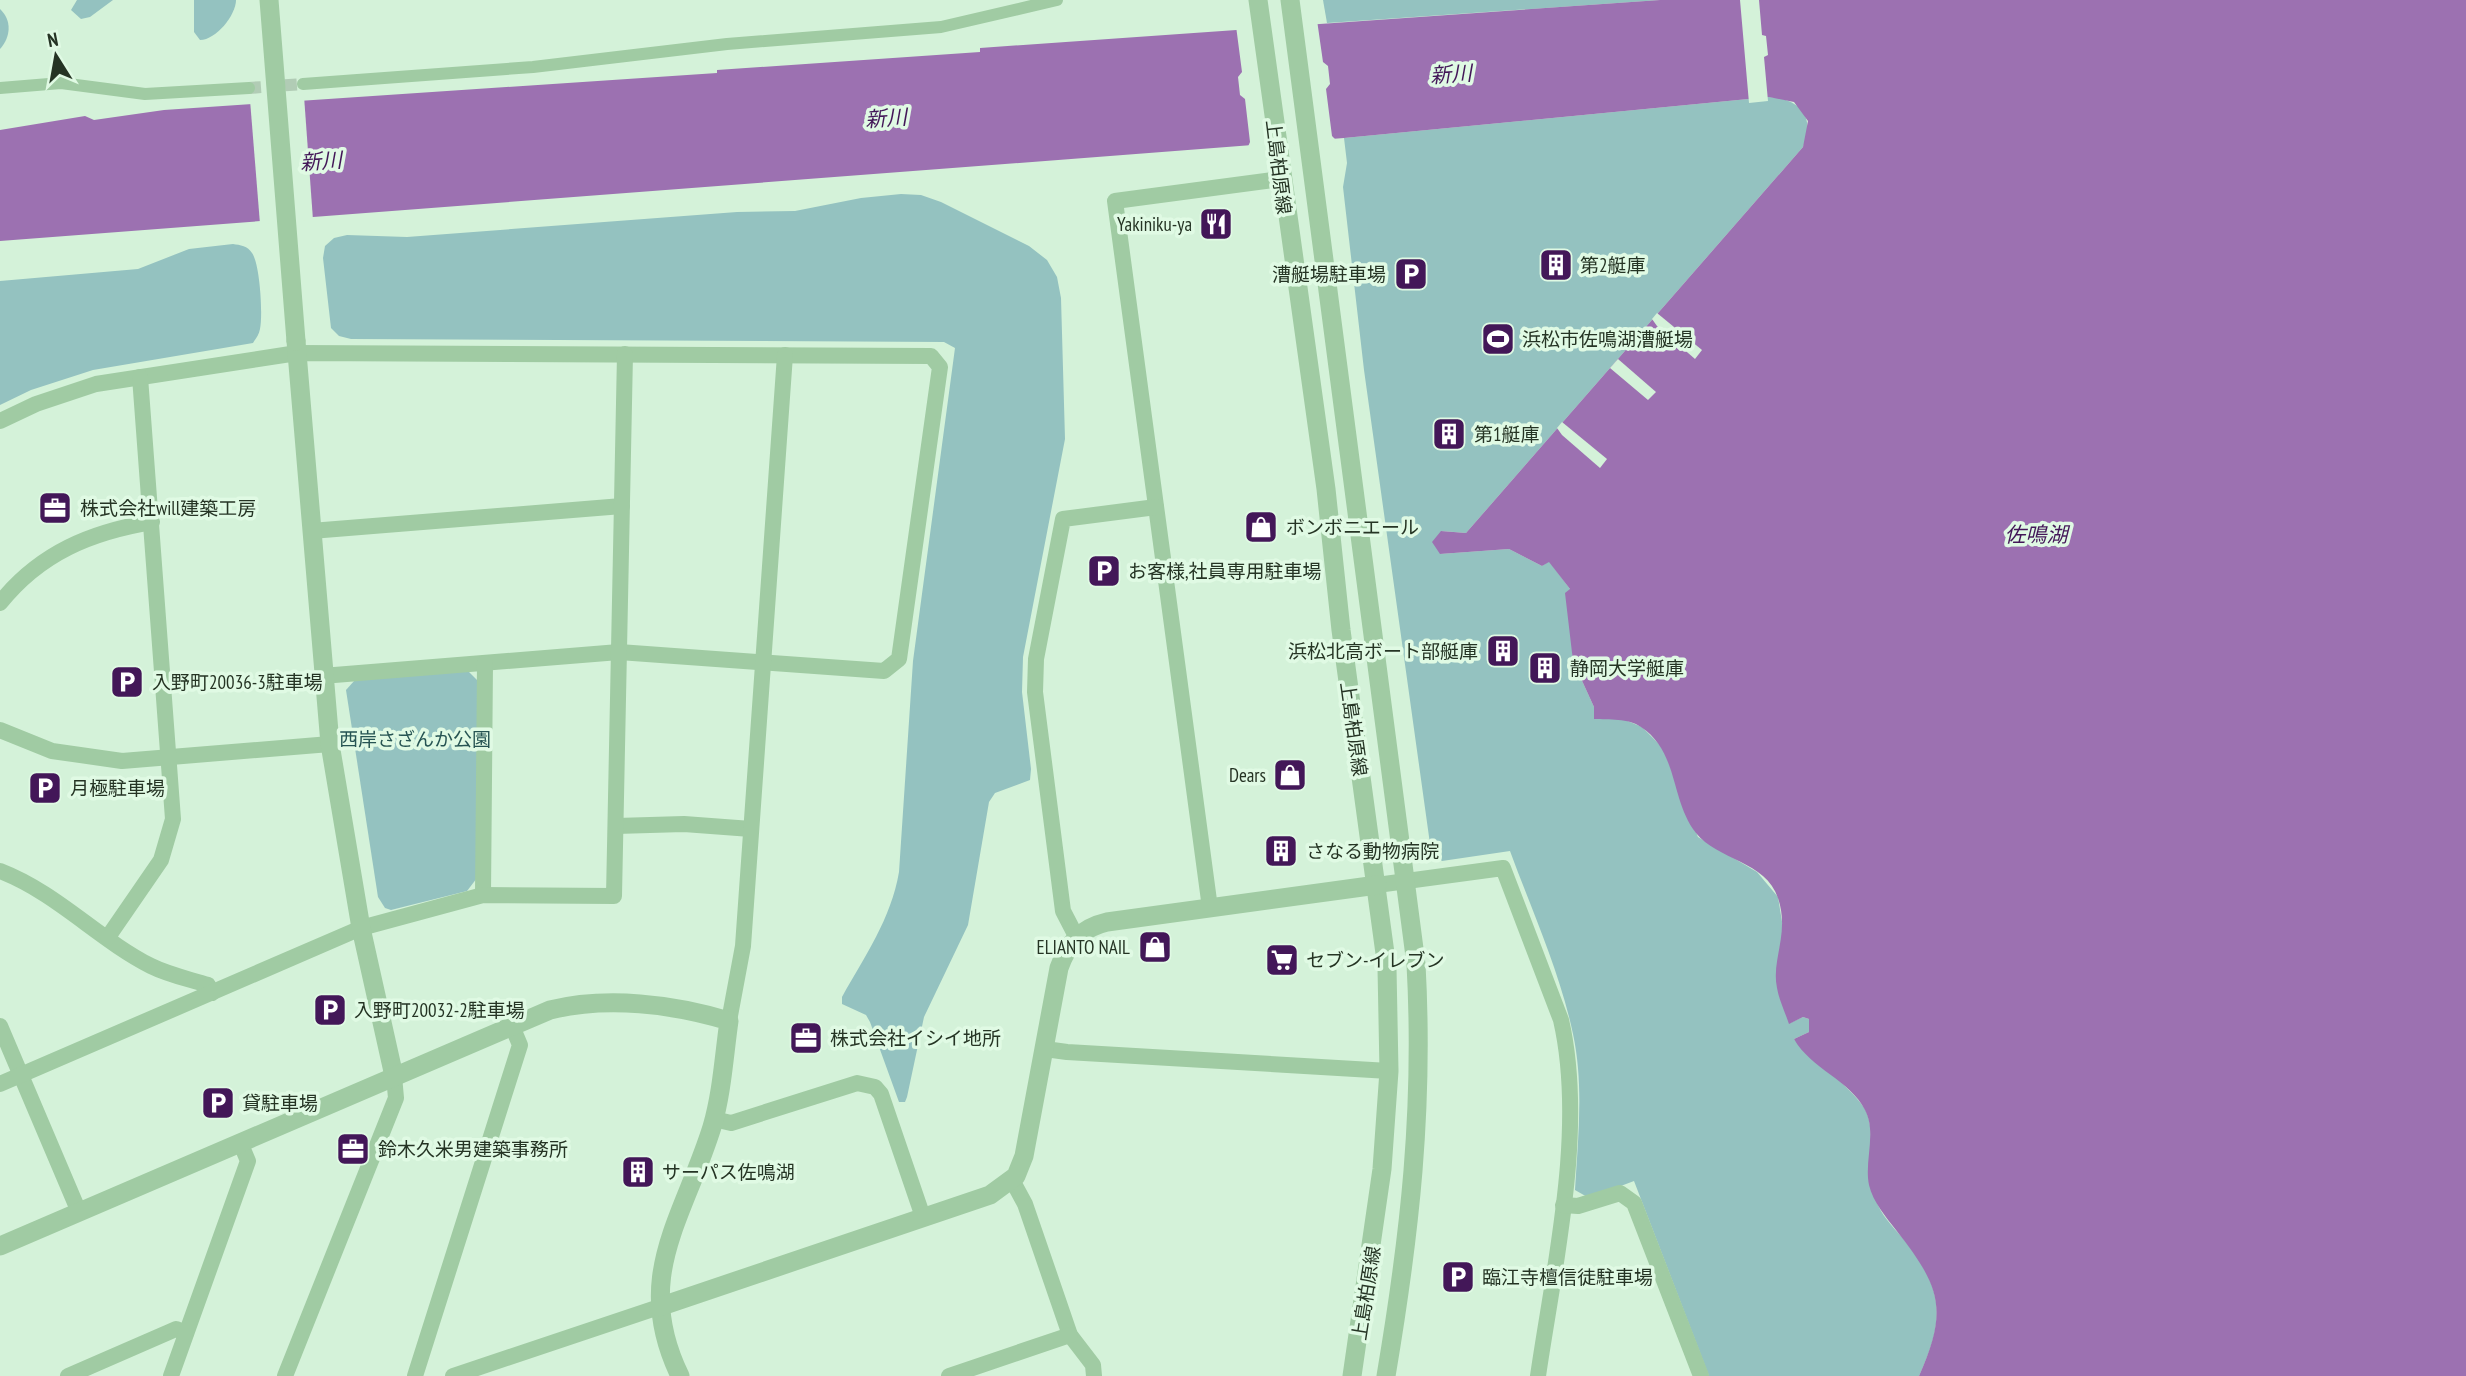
<svg xmlns="http://www.w3.org/2000/svg" width="2466" height="1376" font-family="'PT Sans Narrow','Noto Sans JP',sans-serif">
  <rect width="100%" height="100%" fill="#d4f2d9"/>
  <g fill="#94c2c0">
    <path d="M 77,0 L 113,0 L 90,17 L 81,19 L 71,10 Z"/>
    <path d="M 194,0 L 236,0 C 236,15 216,40 200,40 L 194,32 Z"/>
    <path d="M 1323,0 L 1660,0 L 1327,23 Z"/>
    <path d="M 0,9 C 12,20 11,37 0,49 Z"/>
    <path d="M 1769,97 C 1800,99 1816,117 1803,147 L 1466,533 L 1442,531 L 1440,554 L 1509,549 L 1542,566 L 1549,561 L 1570,589 L 1573,661 L 1594,707 L 1642,727 L 1663,748 L 1698,837 L 1757,872 L 1778,897 L 1784,934 L 1777,970 L 1790,1023 L 1803,1017 L 1809,1019 L 1809,1032 L 1794,1039 C 1809,1054 1859,1095 1866,1111 C 1878,1138 1862,1171 1878,1205 C 1884,1219 1897,1231 1907,1243 C 1945,1293 1944,1321 1919,1376 L 1709,1376 L 1634,1181 L 1589,1198 L 1575,1190 C 1578,1139 1584,1085 1573,1034 C 1560,972 1532,911 1510,851 L 1442,861 L 1431,851 L 1364,370 L 1343,187 L 1347,163 L 1344,138 Z"/>
    <path d="M 901,194 L 921,195 L 941,202 L 1029,246 L 1047,260 L 1057,277 L 1061,298 L 1065,439 L 1023,657 L 1022,692 L 1031,769 L 1030,780 L 995,793 L 989,802 L 968,925 L 924,1017 L 907,1097 L 905,1102 L 899,1102 L 870,1022 L 866,1015 L 842,1004 L 842,997 C 865,956 891,919 899,872 L 913,661 L 955,348 L 944,342 L 351,339 L 339,336 L 331,328 L 323,258 L 325,246 L 334,238 L 347,235 L 407,237 L 737,212 L 795,211 L 861,198 Z"/>
    <path d="M 233,244 C 240,245 248,246 252,253 C 260,264 263,315 260,329 C 259,335 256,338 253,343 L 93,370 L 31,390 L 0,405 L 0,281 L 138,269 L 189,249 Z"/>
    <path d="M 468,671 L 478,681 L 477,878 L 467,891 L 391,910 L 385,908 L 378,897 L 346,690 L 355,680 Z"/>
  </g>
  <path fill="#9c71b1" d="M 1660,0 L 2466,0 L 2466,1376 L 1919,1376 C 1949,1309 1940,1286 1896,1230 C 1886,1217 1873,1202 1869,1185 C 1864,1161 1877,1133 1865,1110 C 1850,1080 1811,1069 1794,1039 L 1809,1032 L 1809,1019 L 1803,1017 L 1789,1024 C 1785,1012 1779,1000 1777,988 C 1771,959 1790,934 1778,898 C 1766,861 1717,860 1696,833 C 1670,800 1679,752 1641,727 C 1628,718 1609,720 1594,719 L 1594,707 L 1573,661 L 1565,593 L 1570,589 L 1549,562 L 1542,566 L 1509,549 L 1440,554 L 1432,542 L 1441,531 L 1466,533 L 1803,147 L 1808,121 L 1794,102 L 1769,97 L 1344,138 L 0,241 L 0,130 L 85,116 L 94,120 L 164,110 L 717,73 L 717,70 L 980,52 L 980,48 Z"/>
  <g fill="#d4f2d9">
    <path d="M 1740,0 L 1759,0 L 1762,35 L 1766,36 L 1768,55 L 1764,57 L 1768,101 L 1749,103 Z"/>
    <path d="M 1317,20 L 1323,62 L 1328,66 L 1330,84 L 1326,89 L 1332,136 L 1338,142 L 1247,149 L 1250,142 L 1245,99 L 1240,95 L 1238,77 L 1242,72 L 1236,26 Z"/>
    <path d="M 304,96 L 313,220 L 260,224 L 250,100 Z"/>
    <path d="M 1657,313 L 1702,350 L 1695,359 L 1657,326 L 1652,319 Z"/>
    <path d="M 1618,359 L 1656,392 L 1648,400 L 1610,368 Z"/>
    <path d="M 1562,422 L 1607,459 L 1600,468 L 1562,435 L 1557,428 Z"/>
  </g>
  <g fill="none" stroke-linecap="round" stroke-linejoin="round">
    <path stroke="#b1ccb5" stroke-width="12" stroke-dasharray="12 6" stroke-linecap="butt" d="M 249,88 L 303,84"/>
    <g stroke="#a0cba3" stroke-width="12">
      <path d="M 303,84 L 533,67 L 727,44 L 941,27 L 1057,0"/>
      <path d="M 0,88 L 61,83 L 145,94 L 249,88"/>
    </g>
    <g stroke="#a0cba3" stroke-width="16">
      <path d="M 0,421 L 36,404 L 96,384 L 297,353 L 931,356 L 940,367 L 899,659 L 884,671 L 619,652 L 322,676"/>
      <path d="M 311,531 L 622,506"/>
      <path d="M 0,603 C 40,553 91,532 152,522"/>
      <path d="M 0,730 L 52,751 L 122,761 L 330,744"/>
      <path d="M 616,826 L 684,824 L 751,829"/>
      <path d="M 0,871 C 57,893 98,939 151,966 C 169,975 189,979 208,985 L 212,993"/>
      <path d="M 1377,885 L 1503,868 L 1561,1020 C 1586,1129 1554,1266 1538,1376"/>
      <path d="M 483,895 L 485,663"/>
      <path d="M 1210,908 L 1115,201 L 1281,179"/>
      <path d="M 108,937 L 161,860 L 173,819 L 140,377"/>
      <path d="M 1077,938 L 1063,911 L 1035,692 L 1036,659 L 1063,519 L 1156,507"/>
      <path d="M 729,1021 L 743,946 L 785,355"/>
      <path d="M 0,1026 L 79,1212"/>
      <path d="M 1045,1049 L 1067,1052 L 1389,1071"/>
      <path d="M 0,1084 L 361,928 L 483,895 L 614,896 L 625,354"/>
      <path d="M 714,1119 L 731,1123 L 857,1083 L 875,1087 L 881,1094 L 923,1217"/>
      <path d="M 1012,1180 L 1025,1204 L 1070,1335 L 1093,1365 L 1094,1376"/>
      <path d="M 1563,1205 L 1578,1206 L 1620,1193 L 1634,1203 L 1701,1376"/>
      <path d="M 68,1376 L 176,1329 L 186,1333"/>
      <path d="M 171,1376 L 248,1161 L 240,1142"/>
      <path d="M 285,1376 L 396,1098 L 394,1076"/>
      <path d="M 415,1376 L 520,1045 L 512,1026"/>
      <path d="M 453,1376 L 659,1307"/>
      <path d="M 949,1376 L 1070,1335"/>
    </g>
    <g stroke="#a0cba3" stroke-width="19">
      <path d="M 1258,0 L 1326,489 L 1341,630 L 1387,968 L 1389,1071 L 1382,1169 L 1352,1376"/>
      <path d="M 1290,0 L 1416,964 C 1424,1108 1410,1234 1386,1376"/>
      <path d="M 296,341 L 330,744 L 361,928 L 394,1076"/>
      <path d="M 0,1246 L 550,1010 C 607,996 673,1004 729,1021 C 724,1056 722,1093 712,1127 C 683,1220 632,1277 680,1376"/>
      <path d="M 659,1307 L 990,1195 L 1016,1176 L 1024,1156 L 1059,968 C 1068,943 1081,928 1107,922 L 1377,885"/>
    </g>
    <path stroke="#a0cba3" stroke-width="19" d="M 269,0 L 296,341"/>
  </g>
  <defs>
    <symbol id="restaurant-square" viewBox="-11 -11 22 22"><rect x="-9" y="-9" width="18" height="18" rx="4" fill="#431758" stroke="#e0fae4"/><path d="M-5-6h1v4h1v-4h1v4h1v-4h1v5L-1.5 .5V6h-2V.5L-5-1ZM5-6V6H3V1.5H1.5Q1.5-4 5-6Z" fill="#fff"/></symbol>
    <symbol id="building-square" viewBox="-11 -11 22 22"><rect x="-9" y="-9" width="18" height="18" rx="4" fill="#431758" stroke="#e0fae4"/><path d="M-4-6H4V6H1V3H-1V6H-4ZM-2.5-4.3h1.7v1.8h-1.7ZM.8-4.3h1.7v1.8H.8ZM-2.5-1h1.7V.8h-1.7ZM.8-1h1.7V.8H.8Z" fill="#fff"/></symbol>
    <symbol id="parking-square" viewBox="-11 -11 22 22"><rect x="-9" y="-9" width="18" height="18" rx="4" fill="#431758" stroke="#e0fae4"/><path d="M-3.5-5.5H1a3.5 3.5 0 0 1 0 7H-1V5.5H-3.5ZM-1-3.4V-.6H.8a1.4 1.4 0 0 0 0-2.8Z" fill="#fff"/></symbol>
    <symbol id="stadium-square" viewBox="-11 -11 22 22"><rect x="-9" y="-9" width="18" height="18" rx="4" fill="#431758" stroke="#e0fae4"/><path d="M0-5a6.5 5 0 1 0 0 10a6.5 5 0 1 0 0-10ZM-3.5-1.8h7v3.6h-7Z" fill="#fff"/></symbol>
    <symbol id="office-square" viewBox="-11 -11 22 22"><rect x="-9" y="-9" width="18" height="18" rx="4" fill="#431758" stroke="#e0fae4"/><path d="M-6-3h4V-5.5h4V-3h4V5H-6ZM-1-4.5V-3h2v-1.5ZM-6 0V1H6V0Z" fill="#fff"/></symbol>
    <symbol id="shop-square" viewBox="-11 -11 22 22"><rect x="-9" y="-9" width="18" height="18" rx="4" fill="#431758" stroke="#e0fae4"/><path d="M-5-2.5h2.3a2.7 3.5 0 0 1 5.4 0H5L5.5 6h-11ZM-1.5-2.5h3a1.5 2.3 0 0 0-3 0Z" fill="#fff"/></symbol>
    <symbol id="supermarket-square" viewBox="-11 -11 22 22"><rect x="-9" y="-9" width="18" height="18" rx="4" fill="#431758" stroke="#e0fae4"/><path d="M-6-5.5h2.5l.6 2H6L4.5 2H-2.5L-4.4-4H-6ZM-1.5 3.2a1.3 1.3 0 1 0 .1 0ZM3 3.2a1.3 1.3 0 1 0 .1 0Z" fill="#fff"/></symbol>
  </defs>
  <g fill-rule="evenodd">
    <use href="#restaurant-square" x="1197" y="205" width="38" height="38"/>
    <use href="#building-square" x="1537" y="246" width="38" height="38"/>
    <use href="#parking-square" x="1392" y="255" width="38" height="38"/>
    <use href="#stadium-square" x="1479" y="320" width="38" height="38"/>
    <use href="#building-square" x="1430" y="415" width="38" height="38"/>
    <use href="#office-square" x="36" y="489" width="38" height="38"/>
    <use href="#shop-square" x="1242" y="508" width="38" height="38"/>
    <use href="#parking-square" x="1085" y="552" width="38" height="38"/>
    <use href="#building-square" x="1484" y="632" width="38" height="38"/>
    <use href="#building-square" x="1526" y="649" width="38" height="38"/>
    <use href="#parking-square" x="108" y="663" width="38" height="38"/>
    <use href="#shop-square" x="1271" y="756" width="38" height="38"/>
    <use href="#parking-square" x="26" y="769" width="38" height="38"/>
    <use href="#building-square" x="1262" y="832" width="38" height="38"/>
    <use href="#shop-square" x="1136" y="928" width="38" height="38"/>
    <use href="#supermarket-square" x="1263" y="941" width="38" height="38"/>
    <use href="#parking-square" x="311" y="991" width="38" height="38"/>
    <use href="#office-square" x="787" y="1019" width="38" height="38"/>
    <use href="#parking-square" x="199" y="1084" width="38" height="38"/>
    <use href="#office-square" x="334" y="1130" width="38" height="38"/>
    <use href="#building-square" x="619" y="1153" width="38" height="38"/>
    <use href="#parking-square" x="1439" y="1258" width="38" height="38"/>
  </g>
  <g text-anchor="middle" dominant-baseline="central" stroke-width="7" stroke-linejoin="round" paint-order="stroke">
    <g font-size="19" fill="#253424" stroke="#e0fae4">
      <text transform="translate(1279 167) rotate(83)">上島柏原線</text>
      <text transform="translate(1354 729) rotate(82)">上島柏原線</text>
      <text transform="translate(1366 1293) rotate(-81)">上島柏原線</text>
    </g>
    <g font-size="19" fill="#253424" stroke="#e0fae4" text-anchor="start">
      <text x="1192" y="224" text-anchor="end">Yakiniku-ya</text>
      <text x="1580" y="265">第2艇庫</text>
      <text x="1386" y="274" text-anchor="end">漕艇場駐車場</text>
      <text x="1522" y="339">浜松市佐鳴湖漕艇場</text>
      <text x="1474" y="434">第1艇庫</text>
      <text x="80" y="508">株式会社will建築工房</text>
      <text x="1286" y="527">ボンボニエール</text>
      <text x="1128" y="571">お客様,社員専用駐車場</text>
      <text x="1478" y="651" text-anchor="end">浜松北高ボート部艇庫</text>
      <text x="1570" y="668">静岡大学艇庫</text>
      <text x="152" y="682">入野町20036-3駐車場</text>
      <text x="1266" y="775" text-anchor="end">Dears</text>
      <text x="70" y="788">月極駐車場</text>
      <text x="1306" y="851">さなる動物病院</text>
      <text x="1130" y="947" text-anchor="end">ELIANTO NAIL</text>
      <text x="1306" y="960">セブン-イレブン</text>
      <text x="354" y="1010">入野町20032-2駐車場</text>
      <text x="830" y="1038">株式会社イシイ地所</text>
      <text x="242" y="1103">貸駐車場</text>
      <text x="378" y="1149">鈴木久米男建築事務所</text>
      <text x="662" y="1172">サーパス佐鳴湖</text>
      <text x="1482" y="1277">臨江寺檀信徒駐車場</text>
    </g>
    <g font-size="19" fill="#265453" stroke="#e0fae4">
      <text x="415" y="739">西岸さざんか公園</text>
    </g>
    <g font-size="21" font-style="italic" fill="#431758" stroke="#e0fae4">
      <text transform="translate(1451 74) rotate(-4)">新川</text>
      <text transform="translate(886 118) rotate(-4)">新川</text>
      <text transform="translate(321 161) rotate(-4)">新川</text>
      <text x="2036" y="534">佐鳴湖</text>
    </g>
  </g>
  <g transform="translate(56 56) rotate(349)" stroke="#e0fae4" stroke-width="5" paint-order="stroke">
  <path d="M0-5L12 26L0 18L-12 26Z" fill="#253424"/>
  <text y="-10" font-size="19" font-weight="bold" text-anchor="middle" fill="#253424">N</text>
  </g>
</svg>
